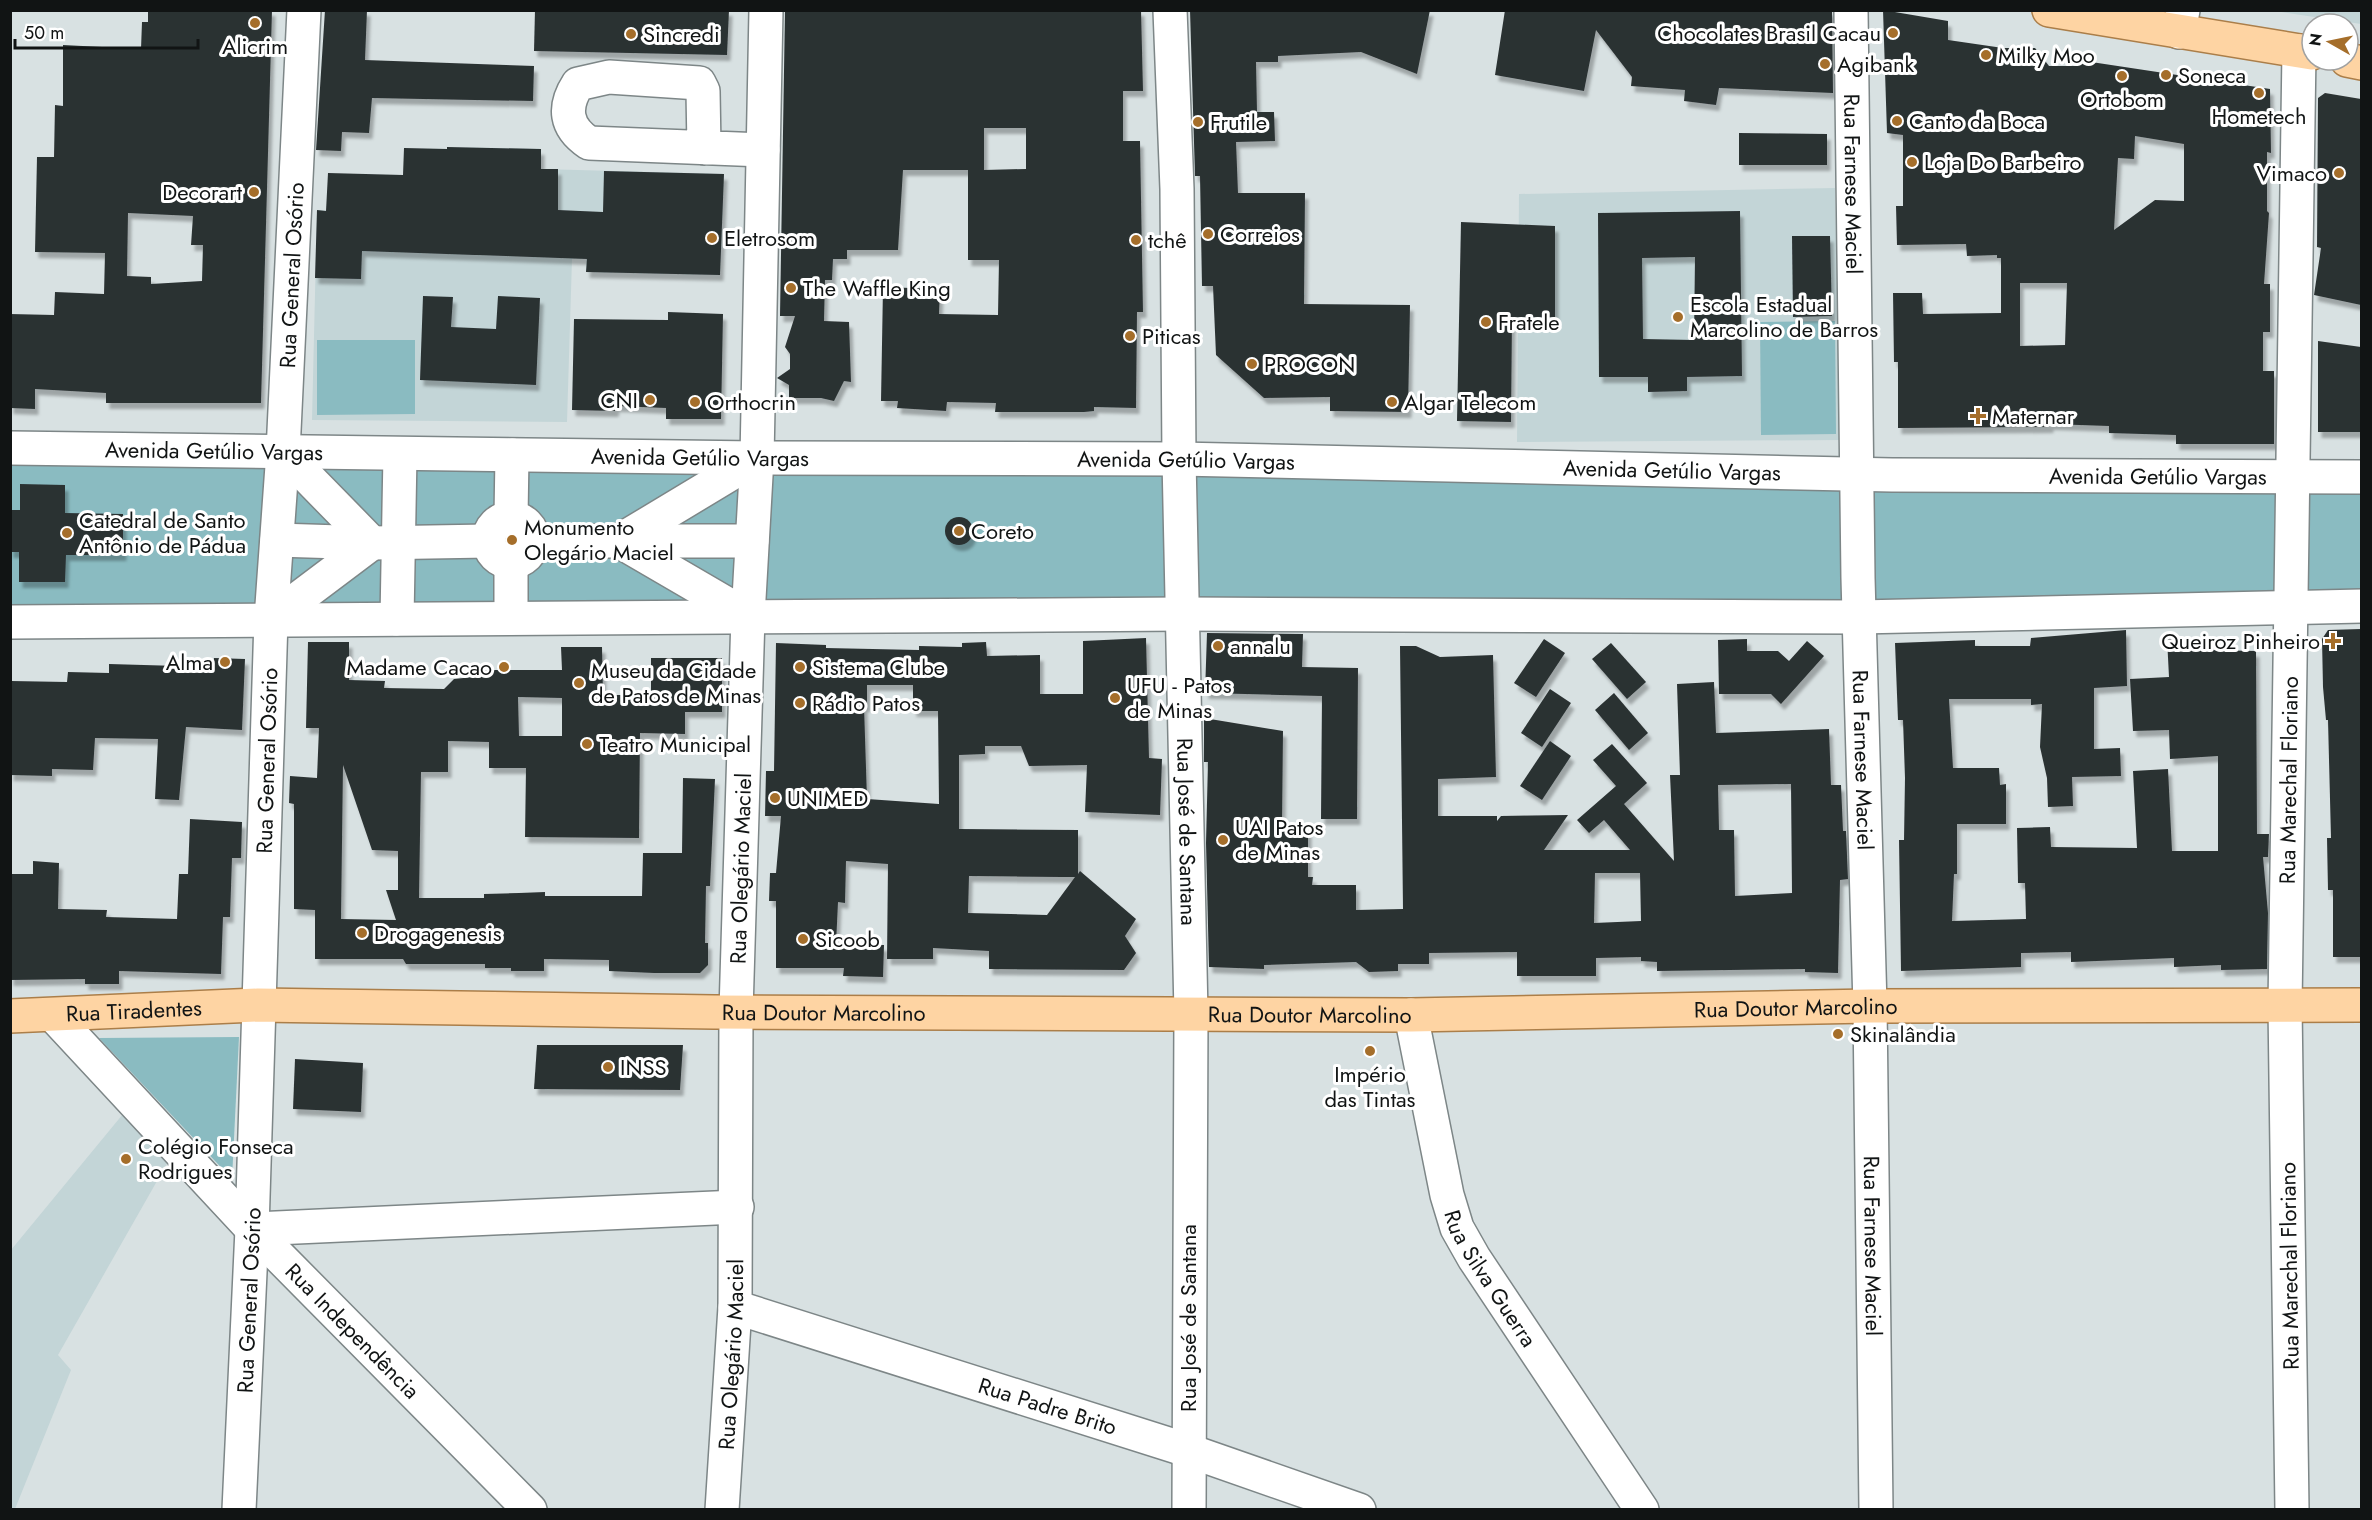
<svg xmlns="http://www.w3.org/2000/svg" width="2372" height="1520" font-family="Jost,sans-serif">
  <defs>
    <filter id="shadow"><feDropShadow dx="3.5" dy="6" stdDeviation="1.5" flood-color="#0004"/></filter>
  </defs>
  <rect width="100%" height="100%" fill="#d8e1e2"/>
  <g fill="#c3d5d7">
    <path d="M 2275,11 L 2361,11 L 2361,24 Z"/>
    <path d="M 447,147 L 541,149 L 541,169 L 724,174 L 720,275 L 586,272 L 586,259 L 572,259 L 567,422 L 312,420 L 317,210 L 363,212 L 446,203 Z"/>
    <path d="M 1835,188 L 1840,440 L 1517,442 L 1519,194 Z"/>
    <path d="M 123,1114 L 169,1160 L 58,1355 L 71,1370 L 15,1509 L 11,1510 L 11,1250 Z"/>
  </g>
  <g fill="#8abbc1">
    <path d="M 1835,321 L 1836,434 L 1761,435 L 1760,322 Z"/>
    <path d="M 317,340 L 415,340 L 415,414 L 317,415 Z"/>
    <path d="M 11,448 L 2361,477 L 2361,606 L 11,622 Z"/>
    <path d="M 239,1037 L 232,1179 L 99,1038 Z"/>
  </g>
  <g fill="#2b3233" fill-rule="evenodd" filter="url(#shadow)">
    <path d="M 148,10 L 272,10 L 261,403 L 106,403 L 106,393 L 35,389 L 35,409 L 10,408 L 10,314 L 54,315 L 55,292 L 104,294 L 105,253 L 35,252 L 37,157 L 54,157 L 55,105 L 63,106 L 63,45 L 141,49 L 142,22 L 148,22 ZM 128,213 L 193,216 L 191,245 L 203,245 L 202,281 L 151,284 L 151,277 L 127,276 Z"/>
    <path d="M 325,10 L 367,10 L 365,60 L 534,66 L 533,101 L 372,98 L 369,133 L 342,132 L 341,151 L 316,150 Z"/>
    <path d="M 535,10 L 729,10 L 727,55 L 534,51 Z"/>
    <path d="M 785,10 L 1141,10 L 1143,91 L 1123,91 L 1123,141 L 1140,141 L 1143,312 L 1137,312 L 1136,408 L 1094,407 L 1094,411 L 1084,412 L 995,412 L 996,403 L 947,402 L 946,411 L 897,408 L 898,401 L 881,401 L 883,287 L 940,289 L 939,314 L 998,315 L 999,260 L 968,260 L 968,170 L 973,170 L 903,170 L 898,250 L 847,250 L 847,259 L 833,259 L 832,280 L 825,280 L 824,321 L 849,322 L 851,382 L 844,381 L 834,401 L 821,398 L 789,398 L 789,385 L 777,378 L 790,369 L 790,354 L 785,347 L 795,316 L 780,316 ZM 984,128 L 1026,128 L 1026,169 L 984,170 Z"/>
    <path d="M 1190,10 L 1430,10 L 1417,74 L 1361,52 L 1278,56 L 1278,62 L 1256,62 L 1257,112 L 1274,112 L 1275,141 L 1236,142 L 1238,193 L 1305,193 L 1304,304 L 1410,305 L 1408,412 L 1330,411 L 1330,397 L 1264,398 L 1216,355 L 1213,286 L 1202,286 L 1200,176 L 1195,176 Z"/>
    <path d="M 1505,10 L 1832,10 L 1833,93 L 1719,88 L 1716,105 L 1684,101 L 1685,90 L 1631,86 L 1632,77 L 1596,30 L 1584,91 L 1495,75 Z"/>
    <path d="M 1883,10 L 1948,21 L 1948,40 L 2003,48 L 2035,48 L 2049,66 L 2078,66 L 2078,60 L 2270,89 L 2271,153 L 2267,152 L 2267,211 L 2269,213 L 2264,284 L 2270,284 L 2270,332 L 2263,332 L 2263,371 L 2274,371 L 2274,444 L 2176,444 L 2176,435 L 2109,433 L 2109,426 L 2050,424 L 2050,427 L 1898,428 L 1898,362 L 1894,362 L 1893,293 L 1922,293 L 1923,314 L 2001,313 L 2001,258 L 1997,258 L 1997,255 L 1967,256 L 1966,244 L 1897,245 L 1896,206 L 1903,206 L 1903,135 L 1887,133 ZM 2135,136 L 2184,144 L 2184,201 L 2155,200 L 2114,230 L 2118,158 L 2134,159 ZM 2020,283 L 2067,283 L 2065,345 L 2020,346 Z"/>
    <path d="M 2325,93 L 2361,99 L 2361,305 L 2314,295 L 2321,248 L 2317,247 L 2318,98 Z"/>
    <path d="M 1739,133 L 1827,134 L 1827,165 L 1739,165 Z"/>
    <path d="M 447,147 L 541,149 L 541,169 L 558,169 L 558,210 L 603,212 L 604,171 L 724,174 L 720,275 L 586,272 L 587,259 L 362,251 L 361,279 L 315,278 L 317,210 L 326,211 L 328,173 L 403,175 L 404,148 L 447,149 Z"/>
    <path d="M 1740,211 L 1742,376 L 1687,377 L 1687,391 L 1648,392 L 1648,377 L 1599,377 L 1598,213 ZM 1695,257 L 1694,340 L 1643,339 L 1642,258 Z"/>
    <path d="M 1461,222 L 1555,226 L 1555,317 L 1512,317 L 1511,422 L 1457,421 Z"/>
    <path d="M 1792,236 L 1830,236 L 1832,316 L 1793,317 Z"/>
    <path d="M 423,296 L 453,297 L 451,327 L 496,329 L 498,296 L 540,298 L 536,385 L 420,380 Z"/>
    <path d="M 668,312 L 723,314 L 721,419 L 666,419 L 666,408 L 616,406 L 615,411 L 572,410 L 574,319 L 668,320 Z"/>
    <path d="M 2318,341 L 2361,347 L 2361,432 L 2318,432 Z"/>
    <path d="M 20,484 L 65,485 L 65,513 L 123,514 L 123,555 L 66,555 L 65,582 L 19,582 L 19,552 L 10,552 L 10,510 L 20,510 Z"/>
    <circle cx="959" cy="531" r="14"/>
    <path d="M 2361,629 L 2361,957 L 2333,957 L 2333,890 L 2328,890 L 2327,838 L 2331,838 L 2328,720 L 2326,720 L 2323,687 L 2322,639 L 2328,630 Z"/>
    <path d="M 2126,630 L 2127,686 L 2094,688 L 2094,749 L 2120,748 L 2121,776 L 2072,777 L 2073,806 L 2048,807 L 2047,778 L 2040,747 L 2042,704 L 2031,705 L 2031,699 L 1949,699 L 1953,768 L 1999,768 L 2000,785 L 2006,784 L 2006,824 L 1957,824 L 1957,874 L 1954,874 L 1952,921 L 2026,919 L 2025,883 L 2018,883 L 2017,828 L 2050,827 L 2051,847 L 2137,848 L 2133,771 L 2168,769 L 2172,851 L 2218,851 L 2218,756 L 2170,759 L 2169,730 L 2133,731 L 2130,679 L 2169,677 L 2167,638 L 2181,638 L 2189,642 L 2210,641 L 2210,650 L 2256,651 L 2257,834 L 2269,834 L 2268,857 L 2263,857 L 2268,913 L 2267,969 L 2221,970 L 2221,965 L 2174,967 L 2174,958 L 2071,962 L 2071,952 L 2021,953 L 2021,967 L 1901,971 L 1899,840 L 1904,840 L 1905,778 L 1903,720 L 1898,720 L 1895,643 L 1975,640 L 1975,646 L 2030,646 L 2031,638 Z"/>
    <path d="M 1207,633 L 1303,634 L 1302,667 L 1358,668 L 1357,819 L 1321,819 L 1322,696 L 1205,693 Z"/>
    <path d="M 1146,638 L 1149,758 L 1162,759 L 1160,815 L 1085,812 L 1087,765 L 1029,766 L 1021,746 L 985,746 L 985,754 L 959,755 L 959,829 L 1078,830 L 1078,874 L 1080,871 L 1136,919 L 1125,936 L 1136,953 L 1124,970 L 989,969 L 989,951 L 933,948 L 933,959 L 887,959 L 888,864 L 846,861 L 845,903 L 838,902 L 836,944 L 884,945 L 883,977 L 843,976 L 844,968 L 776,968 L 776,901 L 769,901 L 770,873 L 776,873 L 781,816 L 765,816 L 766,771 L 774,771 L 776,643 L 826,645 L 826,648 L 919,650 L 919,646 L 962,647 L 962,643 L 986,642 L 987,656 L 1040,655 L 1040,694 L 1083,694 L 1083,641 ZM 867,685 L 913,685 L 913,711 L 938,711 L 939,804 L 867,799 L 864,706 L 867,706 ZM 969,876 L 1062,877 L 1075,877 L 1047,915 L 968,913 Z"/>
    <path d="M 1544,639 L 1565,653 L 1536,697 L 1514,683 Z"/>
    <path d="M 1747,639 L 1747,651 L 1778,651 L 1789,661 L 1807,641 L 1824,656 L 1781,704 L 1771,694 L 1719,694 L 1718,640 Z"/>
    <path d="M 308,642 L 349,642 L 349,680 L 385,681 L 384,688 L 444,689 L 454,679 L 482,676 L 482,670 L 562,670 L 561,647 L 602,647 L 603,695 L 651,695 L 651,658 L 722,658 L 722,712 L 685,712 L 685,734 L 640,733 L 639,838 L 525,837 L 526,768 L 489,768 L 489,742 L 448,741 L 448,772 L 421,772 L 419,898 L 484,898 L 484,894 L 519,893 L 545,892 L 545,896 L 642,896 L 643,853 L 682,853 L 683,778 L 715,779 L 710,886 L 706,886 L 705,943 L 708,943 L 708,965 L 700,973 L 654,973 L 609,971 L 609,960 L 544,959 L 544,971 L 511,971 L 511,968 L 485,968 L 485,964 L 406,964 L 403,959 L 315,959 L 315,910 L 294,909 L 294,804 L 289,803 L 290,776 L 317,778 L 319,728 L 306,728 ZM 518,697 L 562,698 L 562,736 L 519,736 ZM 343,765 L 372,850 L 398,851 L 398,890 L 386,890 L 396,920 L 341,919 Z"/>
    <path d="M 1611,643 L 1646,682 L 1627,699 L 1592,659 Z"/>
    <path d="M 1400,646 L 1416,646 L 1440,657 L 1493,655 L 1496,777 L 1438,779 L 1438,816 L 1497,816 L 1497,821 L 1501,816 L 1568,815 L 1544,850 L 1630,850 L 1604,820 L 1589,833 L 1577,820 L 1616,786 L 1593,760 L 1612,744 L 1647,783 L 1624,804 L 1674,861 L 1670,775 L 1680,775 L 1677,684 L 1714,682 L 1716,733 L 1829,729 L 1831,785 L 1841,785 L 1843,831 L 1846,831 L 1848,879 L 1840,880 L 1838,973 L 1805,972 L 1805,969 L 1657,971 L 1657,962 L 1641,961 L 1641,957 L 1596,958 L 1596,976 L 1517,976 L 1517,952 L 1429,953 L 1429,964 L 1398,964 L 1398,971 L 1369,972 L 1356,962 L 1264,965 L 1264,969 L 1209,967 L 1206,843 L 1208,762 L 1204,762 L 1204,718 L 1283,731 L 1282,826 L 1308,826 L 1308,877 L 1313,877 L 1312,885 L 1356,885 L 1356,910 L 1403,909 ZM 1791,784 L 1792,893 L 1735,896 L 1734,830 L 1719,830 L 1718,785 ZM 1595,873 L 1640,873 L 1641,921 L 1594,923 Z"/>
    <path d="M 214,658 L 245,659 L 242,730 L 186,727 L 179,800 L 155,799 L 158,739 L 95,738 L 93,770 L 52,769 L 52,776 L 10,775 L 11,681 L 67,682 L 68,672 L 109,673 L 109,664 L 213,667 Z"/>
    <path d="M 1550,689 L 1571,703 L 1542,747 L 1521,733 Z"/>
    <path d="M 1614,693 L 1648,733 L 1629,750 L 1595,710 Z"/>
    <path d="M 1550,741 L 1571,756 L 1542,800 L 1520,786 Z"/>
    <path d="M 190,819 L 242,822 L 241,858 L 232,858 L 230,917 L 223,917 L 221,974 L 119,971 L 119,984 L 85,984 L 85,979 L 10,980 L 10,874 L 33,874 L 33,861 L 59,863 L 58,909 L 107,910 L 106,917 L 177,919 L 179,874 L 188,874 Z"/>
    <path d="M 537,1045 L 683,1045 L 680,1090 L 534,1089 Z"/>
    <path d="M 295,1059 L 363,1063 L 361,1112 L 293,1109 Z"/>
  </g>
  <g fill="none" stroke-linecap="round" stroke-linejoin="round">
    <defs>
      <g id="minor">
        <path id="s1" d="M 1170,10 L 1177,189 L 1179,459 L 1191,1014 L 1189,1510"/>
        <path id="s2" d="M 1851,10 L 1858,578 L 1870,1006 L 1876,1510"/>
        <path d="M 2179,32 L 2183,10"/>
        <path d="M 704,148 L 703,91 L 699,83 L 609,77 L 578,84 C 563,107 565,127 589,143 L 763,150"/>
        <path id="s3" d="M 10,448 L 757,458 L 1179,459 L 1892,475 L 2362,477"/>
        <circle cx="511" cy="540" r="22"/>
        <path d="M 511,518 L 512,455"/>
        <path d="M 277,540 L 372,543 L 488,541"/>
        <path d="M 533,541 L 752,541"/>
        <path d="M 511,563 L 511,618"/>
        <path d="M 746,615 L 619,541 L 757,458"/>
        <path d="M 271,619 L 372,543 L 283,452"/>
        <path d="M 397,619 L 400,454"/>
        <path d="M 10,622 L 1183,614 L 1859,617 L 2362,606"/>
        <path id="s4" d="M 1411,1015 L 1447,1195 L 1457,1228 L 1474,1258 L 1642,1510"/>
        <path id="s5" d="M 54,1016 L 252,1229 L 530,1510"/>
        <path d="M 252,1229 L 737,1207"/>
        <path id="s6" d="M 735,1307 L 1187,1450 L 1359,1510"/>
        <path id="s7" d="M 239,1510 L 252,1229 L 271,619 L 283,452 L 304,10"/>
        <path id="s8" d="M 722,1510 L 735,1307 L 736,1011 L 748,616 L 757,458 L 766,10"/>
        <path id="s9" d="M 2292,1510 L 2285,1006 L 2299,51"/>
      </g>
      <g id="major">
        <path d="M 2049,10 L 2312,53"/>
        <path d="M 2347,60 L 2362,63"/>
        <path id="s10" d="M 10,1016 L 258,1005 L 714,1012 L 1411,1015 L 1870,1006 L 2362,1005"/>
      </g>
    </defs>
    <use href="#minor" stroke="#7d8687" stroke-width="36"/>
    <use href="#major" stroke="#ab7e49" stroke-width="36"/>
    <use href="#minor" stroke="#fff" stroke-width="33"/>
    <use href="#major" stroke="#fed4a3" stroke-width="33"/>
  </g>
  <g fill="#a56e2a" stroke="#fff" stroke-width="2">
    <circle cx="255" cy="23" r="6"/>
    <circle cx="1893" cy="33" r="6"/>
    <circle cx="631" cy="34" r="6"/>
    <circle cx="1986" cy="55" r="6"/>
    <circle cx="1825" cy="64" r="6"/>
    <circle cx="2166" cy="75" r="6"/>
    <circle cx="2122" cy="76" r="6"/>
    <circle cx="2259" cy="93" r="6"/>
    <circle cx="1897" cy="121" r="6"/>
    <circle cx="1198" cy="122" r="6"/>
    <circle cx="1912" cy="162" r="6"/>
    <circle cx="2339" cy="173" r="6"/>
    <circle cx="254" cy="192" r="6"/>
    <circle cx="1208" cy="234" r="6"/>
    <circle cx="712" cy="238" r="6"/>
    <circle cx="1136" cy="240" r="6"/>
    <circle cx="791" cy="288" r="6"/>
    <circle cx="1678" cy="317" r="6"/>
    <circle cx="1486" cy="322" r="6"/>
    <circle cx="1130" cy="336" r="6"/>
    <circle cx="1252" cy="364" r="6"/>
    <circle cx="650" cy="400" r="6"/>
    <circle cx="695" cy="402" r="6"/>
    <circle cx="1392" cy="402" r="6"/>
    <path d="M1975 407h6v6h6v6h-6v6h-6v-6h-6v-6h6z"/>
    <circle cx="959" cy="531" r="6"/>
    <circle cx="67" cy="533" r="6"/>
    <circle cx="512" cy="540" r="6"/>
    <path d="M2330 632h6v6h6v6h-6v6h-6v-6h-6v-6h6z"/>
    <circle cx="1218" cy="646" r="6"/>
    <circle cx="225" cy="662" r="6"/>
    <circle cx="504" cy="667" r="6"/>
    <circle cx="800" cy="667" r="6"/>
    <circle cx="579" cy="683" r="6"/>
    <circle cx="1115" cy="698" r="6"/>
    <circle cx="800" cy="703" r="6"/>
    <circle cx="587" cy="744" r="6"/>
    <circle cx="775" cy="798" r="6"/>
    <circle cx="1223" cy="840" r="6"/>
    <circle cx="362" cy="933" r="6"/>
    <circle cx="803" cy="939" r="6"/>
    <circle cx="1838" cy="1034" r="6"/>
    <circle cx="1370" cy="1051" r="6"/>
    <circle cx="608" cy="1067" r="6"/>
    <circle cx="126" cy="1159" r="6"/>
  </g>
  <g text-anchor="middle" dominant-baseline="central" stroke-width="6" stroke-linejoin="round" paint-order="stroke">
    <g font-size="22" fill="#111414" stroke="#fff" text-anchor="start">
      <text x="1881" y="33" text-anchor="end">Chocolates Brasil Cacau</text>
      <text x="643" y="34">Sincredi</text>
      <text x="255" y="46" text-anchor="middle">Alicrim</text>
      <text x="1998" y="55">Milky Moo</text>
      <text x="1837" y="64">Agibank</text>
      <text x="2178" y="75">Soneca</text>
      <text x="2122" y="99" text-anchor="middle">Ortobom</text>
      <text x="2259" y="116" text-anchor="middle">Hometech</text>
      <text x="1909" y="121">Canto da Boca</text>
      <text x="1210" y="122">Frutile</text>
      <text x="1924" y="162">Loja Do Barbeiro</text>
      <text x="2327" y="173" text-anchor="end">Vimaco</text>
      <text x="242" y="192" text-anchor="end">Decorart</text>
      <text x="1220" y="234">Correios</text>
      <text x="724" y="238">Eletrosom</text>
      <text x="1148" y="240">tchê</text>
      <text x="803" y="288">The Waffle King</text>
      <text x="1690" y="304">Escola Estadual<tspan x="1690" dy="25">Marcolino de Barros</tspan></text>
      <text x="1498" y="322">Fratele</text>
      <text x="1142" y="336">Piticas</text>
      <text x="1264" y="364">PROCON</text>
      <text x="638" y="400" text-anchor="end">CNI</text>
      <text x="707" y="402">Orthocrin</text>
      <text x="1404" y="402">Algar Telecom</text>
      <text x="1992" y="416">Maternar</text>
      <text x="79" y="520">Catedral de Santo<tspan x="79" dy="25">Antônio de Pádua</tspan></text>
      <text x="524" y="527">Monumento<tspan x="524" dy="25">Olegário Maciel</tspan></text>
      <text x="971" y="531">Coreto</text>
      <text x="2320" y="641" text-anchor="end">Queiroz Pinheiro</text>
      <text x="1230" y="646">annalu</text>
      <text x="213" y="662" text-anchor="end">Alma</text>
      <text x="492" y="667" text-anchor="end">Madame Cacao</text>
      <text x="812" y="667">Sistema Clube</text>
      <text x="591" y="670">Museu da Cidade<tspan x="591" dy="25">de Patos de Minas</tspan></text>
      <text x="1127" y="685">UFU - Patos<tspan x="1127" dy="25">de Minas</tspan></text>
      <text x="812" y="703">Rádio Patos</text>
      <text x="599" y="744">Teatro Municipal</text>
      <text x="787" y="798">UNIMED</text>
      <text x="1235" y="827">UAI Patos<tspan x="1235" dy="25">de Minas</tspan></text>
      <text x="374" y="933">Drogagenesis</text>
      <text x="815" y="939">Sicoob</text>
      <text x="1850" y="1034">Skinalândia</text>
      <text x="620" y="1067">INSS</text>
      <text x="1370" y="1074" text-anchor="middle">Império<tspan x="1370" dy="25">das Tintas</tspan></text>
      <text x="138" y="1146">Colégio Fonseca<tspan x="138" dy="25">Rodrigues</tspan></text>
    </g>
    <g font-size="22" fill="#111414" stroke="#fff">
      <text stroke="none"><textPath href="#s2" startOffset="174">Rua Farnese Maciel</textPath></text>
      <text stroke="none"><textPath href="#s7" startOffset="1236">Rua General Osório</textPath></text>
      <text stroke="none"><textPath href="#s3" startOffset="204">Avenida Getúlio Vargas</textPath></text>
      <text stroke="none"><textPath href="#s3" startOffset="690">Avenida Getúlio Vargas</textPath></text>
      <text stroke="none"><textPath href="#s3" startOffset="1176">Avenida Getúlio Vargas</textPath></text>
      <text stroke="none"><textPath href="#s3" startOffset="1662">Avenida Getúlio Vargas</textPath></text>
      <text stroke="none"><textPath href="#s3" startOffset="2148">Avenida Getúlio Vargas</textPath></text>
      <text stroke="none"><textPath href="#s7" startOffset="750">Rua General Osório</textPath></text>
      <text stroke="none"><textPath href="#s2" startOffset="750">Rua Farnese Maciel</textPath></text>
      <text stroke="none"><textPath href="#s9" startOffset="730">Rua Marechal Floriano</textPath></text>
      <text stroke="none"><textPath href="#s1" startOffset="822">Rua José de Santana</textPath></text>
      <text stroke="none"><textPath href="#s8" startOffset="642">Rua Olegário Maciel</textPath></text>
      <text stroke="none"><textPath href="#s10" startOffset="1786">Rua Doutor Marcolino</textPath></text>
      <text stroke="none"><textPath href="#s10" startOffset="124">Rua Tiradentes</textPath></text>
      <text stroke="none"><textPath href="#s10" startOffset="814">Rua Doutor Marcolino</textPath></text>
      <text stroke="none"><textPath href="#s10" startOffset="1300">Rua Doutor Marcolino</textPath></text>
      <text stroke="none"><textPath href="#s2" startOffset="1236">Rua Farnese Maciel</textPath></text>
      <text transform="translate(2289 1266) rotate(-91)">Rua Marechal Floriano</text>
      <text stroke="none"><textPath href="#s4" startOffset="278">Rua Silva Guerra</textPath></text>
      <text stroke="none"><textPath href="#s7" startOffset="210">Rua General Osório</textPath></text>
      <text transform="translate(1188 1318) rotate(-90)">Rua José de Santana</text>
      <text stroke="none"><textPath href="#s5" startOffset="434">Rua Independência</textPath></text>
      <text stroke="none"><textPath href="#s8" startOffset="156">Rua Olegário Maciel</textPath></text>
      <text stroke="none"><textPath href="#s6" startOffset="328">Rua Padre Brito</textPath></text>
    </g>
  </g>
  <rect width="2372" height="1520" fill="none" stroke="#111414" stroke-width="24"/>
  <g transform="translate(2330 42) rotate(279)"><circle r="28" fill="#ffffff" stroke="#a0a1a1" stroke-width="1.5"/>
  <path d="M0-4.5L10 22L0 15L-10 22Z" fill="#a56e2a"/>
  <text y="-9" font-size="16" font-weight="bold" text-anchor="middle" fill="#111414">N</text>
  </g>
  <path d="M15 39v9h183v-9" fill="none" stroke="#111414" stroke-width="3"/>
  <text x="24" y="39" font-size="18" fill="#111414" stroke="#ffffff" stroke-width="4.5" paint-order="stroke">50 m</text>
</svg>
